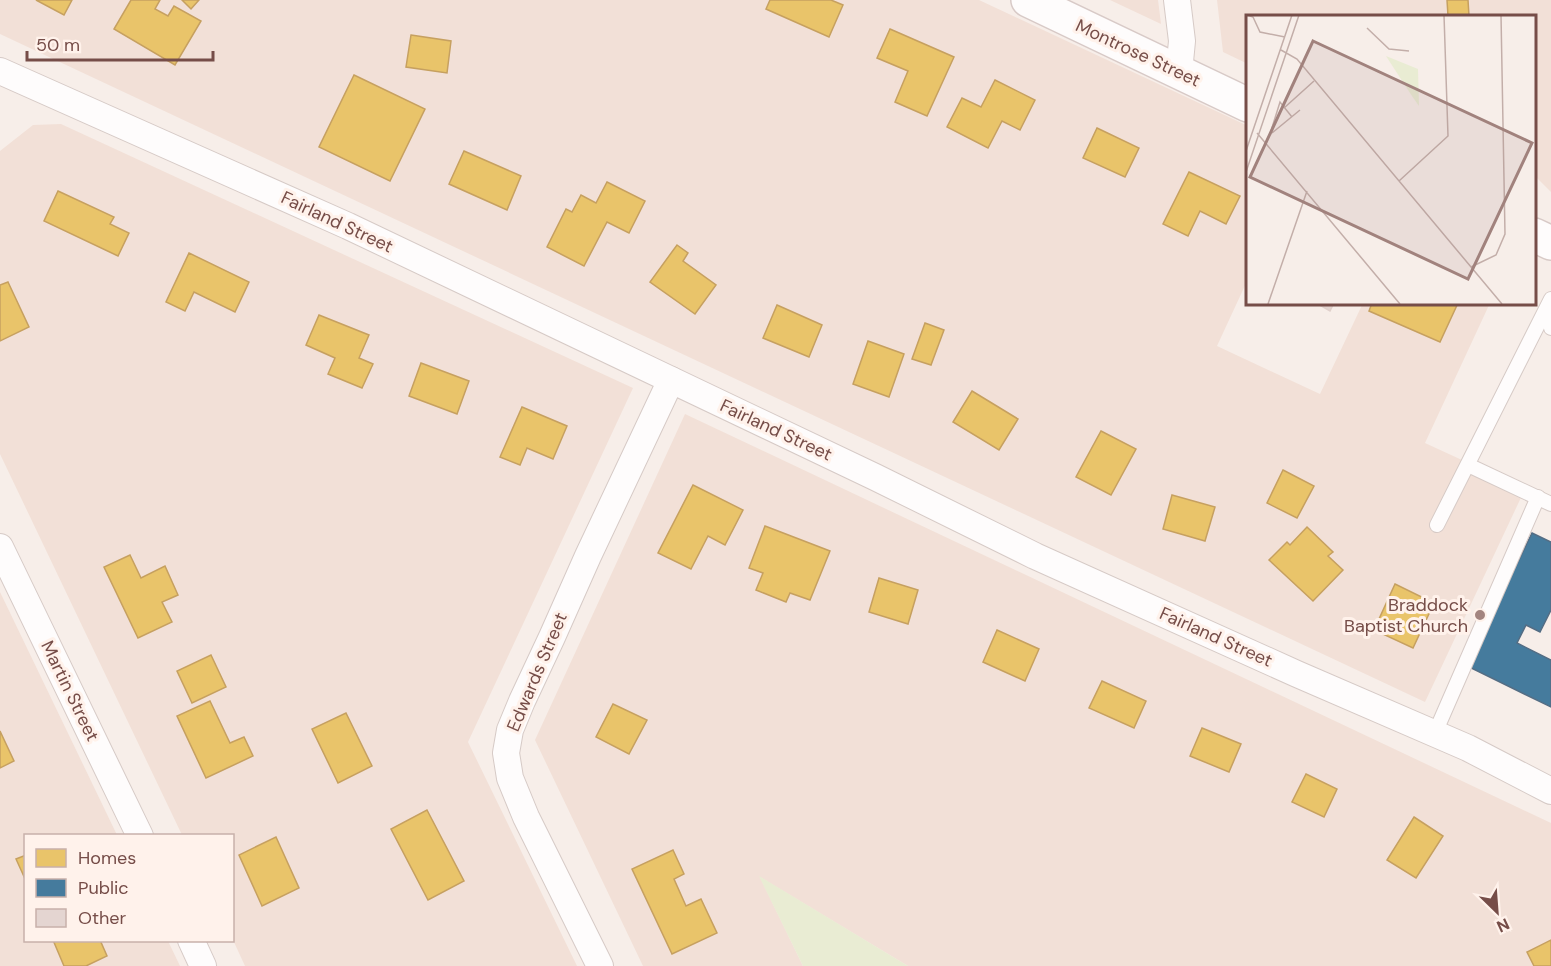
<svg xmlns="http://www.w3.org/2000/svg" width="1551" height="966" font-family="'DM Sans',sans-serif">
  <rect width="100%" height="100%" fill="#f7eee9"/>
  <g fill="#f2e0d7">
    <path d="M 0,0 L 979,0 L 1248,126 L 1248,279 L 1217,346 L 1320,394 L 1363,303 L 1490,303 L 1425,443 L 1525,489 L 1425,702 L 0,34 Z"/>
    <path d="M 1110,0 L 1158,0 L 1161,24 Z"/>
    <path d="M 1217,0 L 1551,0 L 1551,192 L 1535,176 L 1534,16 L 1248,16 L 1248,64 L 1223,52 Z"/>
    <path d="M 61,124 L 633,388 L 468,742 L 577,966 L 245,966 L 233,940 L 232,836 L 182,835 L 0,454 L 0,151 L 33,125 Z"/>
    <path d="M 685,414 L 1551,823 L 1551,966 L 908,966 L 760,877 L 803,966 L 643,966 L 535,740 Z"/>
    <path d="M 0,592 L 117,835 L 26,836 L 26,940 L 168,941 L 180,966 L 0,966 Z"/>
  </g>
  <path fill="#e9ecd3" d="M 759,876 L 908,966 L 803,966 Z"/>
  <g fill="#e9c46a" stroke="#c6a060" stroke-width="1.5">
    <path d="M 36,0 L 72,0 L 64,15 Z"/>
    <path d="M 131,0 L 160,0 L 155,9 L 168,16 L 174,6 L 201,21 L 175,65 L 114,29 Z"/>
    <path d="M 182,0 L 199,0 L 191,9 Z"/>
    <path d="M 770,0 L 831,0 L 843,5 L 829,37 L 766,9 Z"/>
    <path d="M 1447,0 L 1468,0 L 1469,16 L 1448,16 Z"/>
    <path d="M 890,29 L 954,57 L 927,116 L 895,102 L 908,71 L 877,58 Z"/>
    <path d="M 411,35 L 451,41 L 447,73 L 406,67 Z"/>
    <path d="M 354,75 L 425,109 L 390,181 L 319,147 Z"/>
    <path d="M 995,80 L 1035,100 L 1020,130 L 1002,121 L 988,148 L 947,127 L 962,98 L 981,107 Z"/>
    <path d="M 1097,128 L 1139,148 L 1125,177 L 1083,158 Z"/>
    <path d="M 464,151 L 521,176 L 507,210 L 449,184 Z"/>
    <path d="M 1189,172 L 1240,196 L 1226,224 L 1200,211 L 1188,236 L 1163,224 Z"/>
    <path d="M 607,182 L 645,201 L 629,233 L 607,222 L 584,266 L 547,247 L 566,209 L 572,212 L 581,195 L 596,203 Z"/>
    <path d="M 58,191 L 114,217 L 110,224 L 129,233 L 118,256 L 44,221 Z"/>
    <path d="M 677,245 L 688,253 L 683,261 L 716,285 L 695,314 L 650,282 Z"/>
    <path d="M 189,253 L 249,282 L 235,312 L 194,292 L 185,311 L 166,302 Z"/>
    <path d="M 8,282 L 29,327 L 0,341 L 0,285 Z"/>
    <path d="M 1372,303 L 1458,303 L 1440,342 L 1369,311 Z"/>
    <path d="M 777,305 L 822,325 L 809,357 L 763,338 Z"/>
    <path d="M 319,315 L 369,335 L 359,358 L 373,364 L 362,388 L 328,374 L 335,358 L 306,345 Z"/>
    <path d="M 925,323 L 944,330 L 931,365 L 912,359 Z"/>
    <path d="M 868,341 L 904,354 L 889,397 L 853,384 Z"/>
    <path d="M 421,363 L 469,381 L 457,414 L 409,396 Z"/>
    <path d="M 972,391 L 1018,419 L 999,450 L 953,422 Z"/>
    <path d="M 522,407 L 567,426 L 553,459 L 527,448 L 520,465 L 500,457 Z"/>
    <path d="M 1101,431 L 1136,449 L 1111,495 L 1076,477 Z"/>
    <path d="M 1283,470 L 1314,486 L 1297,518 L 1267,503 Z"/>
    <path d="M 693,485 L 743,510 L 725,545 L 708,536 L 691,569 L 658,553 Z"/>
    <path d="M 1172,495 L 1215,507 L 1205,541 L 1163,529 Z"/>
    <path d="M 765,526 L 830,551 L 810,600 L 790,593 L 786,602 L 756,590 L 763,573 L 749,568 Z"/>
    <path d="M 1307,527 L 1333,552 L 1328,556 L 1343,570 L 1313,601 L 1269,560 L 1287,542 L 1290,545 Z"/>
    <path d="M 130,555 L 141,578 L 165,566 L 178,595 L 162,602 L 172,622 L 138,638 L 104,567 Z"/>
    <path d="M 879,578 L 918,590 L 908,624 L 869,612 Z"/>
    <path d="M 1395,584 L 1434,603 L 1413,648 L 1374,630 Z"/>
    <path d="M 997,630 L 1039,649 L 1025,681 L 983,662 Z"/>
    <path d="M 211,655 L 226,687 L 192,703 L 177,671 Z"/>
    <path d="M 1102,681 L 1146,701 L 1134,728 L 1089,708 Z"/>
    <path d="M 210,701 L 230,743 L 244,737 L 253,756 L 206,778 L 177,716 Z"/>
    <path d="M 613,704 L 647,720 L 629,754 L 596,737 Z"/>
    <path d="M 346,713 L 372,766 L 338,783 L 312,729 Z"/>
    <path d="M 1202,728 L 1241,744 L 1229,772 L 1190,756 Z"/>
    <path d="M 0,731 L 14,761 L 0,768 Z"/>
    <path d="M 1306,774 L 1337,789 L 1324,817 L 1292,802 Z"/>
    <path d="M 427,810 L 464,881 L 428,900 L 391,829 Z"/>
    <path d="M 1414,817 L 1443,836 L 1416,878 L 1387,860 Z"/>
    <path d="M 276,837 L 299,888 L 262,906 L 239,855 Z"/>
    <path d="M 673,850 L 684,874 L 674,879 L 686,906 L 701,899 L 717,933 L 672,954 L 632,869 Z"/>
    <path d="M 26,855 L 26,881 L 16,859 Z"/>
    <path d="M 53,940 L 100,940 L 107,956 L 86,966 L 64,966 Z"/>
    <path d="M 1551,940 L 1551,966 L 1534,966 L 1527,952 Z"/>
  </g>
  <path fill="#457b9d" stroke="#546d84" stroke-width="1.5" d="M 1532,533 L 1551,542 L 1551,610 L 1540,632 L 1526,625 L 1517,643 L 1551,660 L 1551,707 L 1467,666 Z"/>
  <path fill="#e4d5d1" stroke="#e0d0cb" stroke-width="1.5" d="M 1316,303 L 1334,303 L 1330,311 Z"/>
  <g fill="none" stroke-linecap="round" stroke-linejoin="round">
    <defs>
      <g id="lane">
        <path d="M 1548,306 L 1551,328"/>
        <path d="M 1468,465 L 1551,504"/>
        <path d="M 1437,525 L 1551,299"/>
        <path d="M 1435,733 L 1538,497"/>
      </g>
      <g id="street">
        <path d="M 1177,0 L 1182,41 L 1179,72"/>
        <path d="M 0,71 L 348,226 L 875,477 L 1035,556 L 1297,674 L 1468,748 L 1551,791"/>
        <path d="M 0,547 L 140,836"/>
        <path d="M 191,940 L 203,966"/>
        <path d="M 600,966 L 526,817 L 510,778 L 506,753 L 510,730 L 522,701 L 552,637 L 588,556 L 671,380"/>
      </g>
      <g id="secondary">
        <path d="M 1028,0 L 1248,105"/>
        <path d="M 1534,235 L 1551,243"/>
      </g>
    </defs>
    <use href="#lane" stroke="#d6cac6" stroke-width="16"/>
    <use href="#street" stroke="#d6cac6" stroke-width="28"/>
    <use href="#secondary" stroke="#d8cac7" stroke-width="36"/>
    <use href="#lane" stroke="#fefcfc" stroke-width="14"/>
    <use href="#street" stroke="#fefcfc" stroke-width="26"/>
    <use href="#secondary" stroke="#fefcfc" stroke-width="33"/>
  </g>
  <circle fill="#a38580" stroke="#fff2eb" stroke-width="2" cx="1480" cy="615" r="6"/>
  <g text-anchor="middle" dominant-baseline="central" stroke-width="6" stroke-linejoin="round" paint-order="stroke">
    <g font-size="18" fill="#764d48" stroke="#fff2eb">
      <text transform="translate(1138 53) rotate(25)">Montrose Street</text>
      <text transform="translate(337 222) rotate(25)">Fairland Street</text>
      <text transform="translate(776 430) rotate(25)">Fairland Street</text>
      <text transform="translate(1216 637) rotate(24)">Fairland Street</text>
      <text transform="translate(537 672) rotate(-67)">Edwards Street</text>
      <text transform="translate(70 691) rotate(64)">Martin Street</text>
    </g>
    <g font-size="18" fill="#764d48" stroke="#fff2eb" text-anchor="end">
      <text x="1468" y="605">Braddock<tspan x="1468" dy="21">Baptist Church</tspan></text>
    </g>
  </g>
  <g transform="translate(1246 15)">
    <rect width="290" height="290" fill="#f7eee9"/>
    <path d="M 140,41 L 172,54 L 173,91 L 166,81 Z" fill="#e9ecd3"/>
    <path fill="none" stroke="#c3aea9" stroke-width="1.5" d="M 1,0 L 7,2 L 14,17 L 39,22M 121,13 L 143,34 L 163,36M 35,35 L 51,44 L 256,289M 38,93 L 68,66M 11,118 L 154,289M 26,118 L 54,95M 24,119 L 34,87 L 46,102M 0,136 L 46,0M 0,157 L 53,0M 153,166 L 202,121 L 198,0M 225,252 L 250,240 L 259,219 L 255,0M 22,289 L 61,176"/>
    <path fill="#a1827d" fill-opacity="0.15" stroke="#a1827d" stroke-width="3" d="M 67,26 L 286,128 L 222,264 L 4,162 Z"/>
    <rect width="290" height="290" fill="none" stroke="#764d48" stroke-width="3"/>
  </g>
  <rect x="24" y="834" width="210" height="108" fill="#fff2eb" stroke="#c8b0aa" stroke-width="1.5"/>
  <rect x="36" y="849" width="30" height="18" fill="#e9c46a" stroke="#c8b0aa" stroke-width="1.5"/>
  <text x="78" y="864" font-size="18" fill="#764d48">Homes</text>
  <rect x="36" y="879" width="30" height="18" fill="#457b9d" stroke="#c8b0aa" stroke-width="1.5"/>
  <text x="78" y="894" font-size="18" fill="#764d48">Public</text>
  <rect x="36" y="909" width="30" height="18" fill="#e4d5d1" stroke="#c8b0aa" stroke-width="1.5"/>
  <text x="78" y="924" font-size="18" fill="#764d48">Other</text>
  <g transform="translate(1497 912) rotate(155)" stroke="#fff2eb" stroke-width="4.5" paint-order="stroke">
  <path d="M0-4.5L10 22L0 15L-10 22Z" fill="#764d48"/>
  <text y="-9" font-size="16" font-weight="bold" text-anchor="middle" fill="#764d48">N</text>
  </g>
  <path d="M27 51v9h186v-9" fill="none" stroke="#764d48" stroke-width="3"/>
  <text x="36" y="51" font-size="18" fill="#764d48" stroke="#fff2eb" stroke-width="4.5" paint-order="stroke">50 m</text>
</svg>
